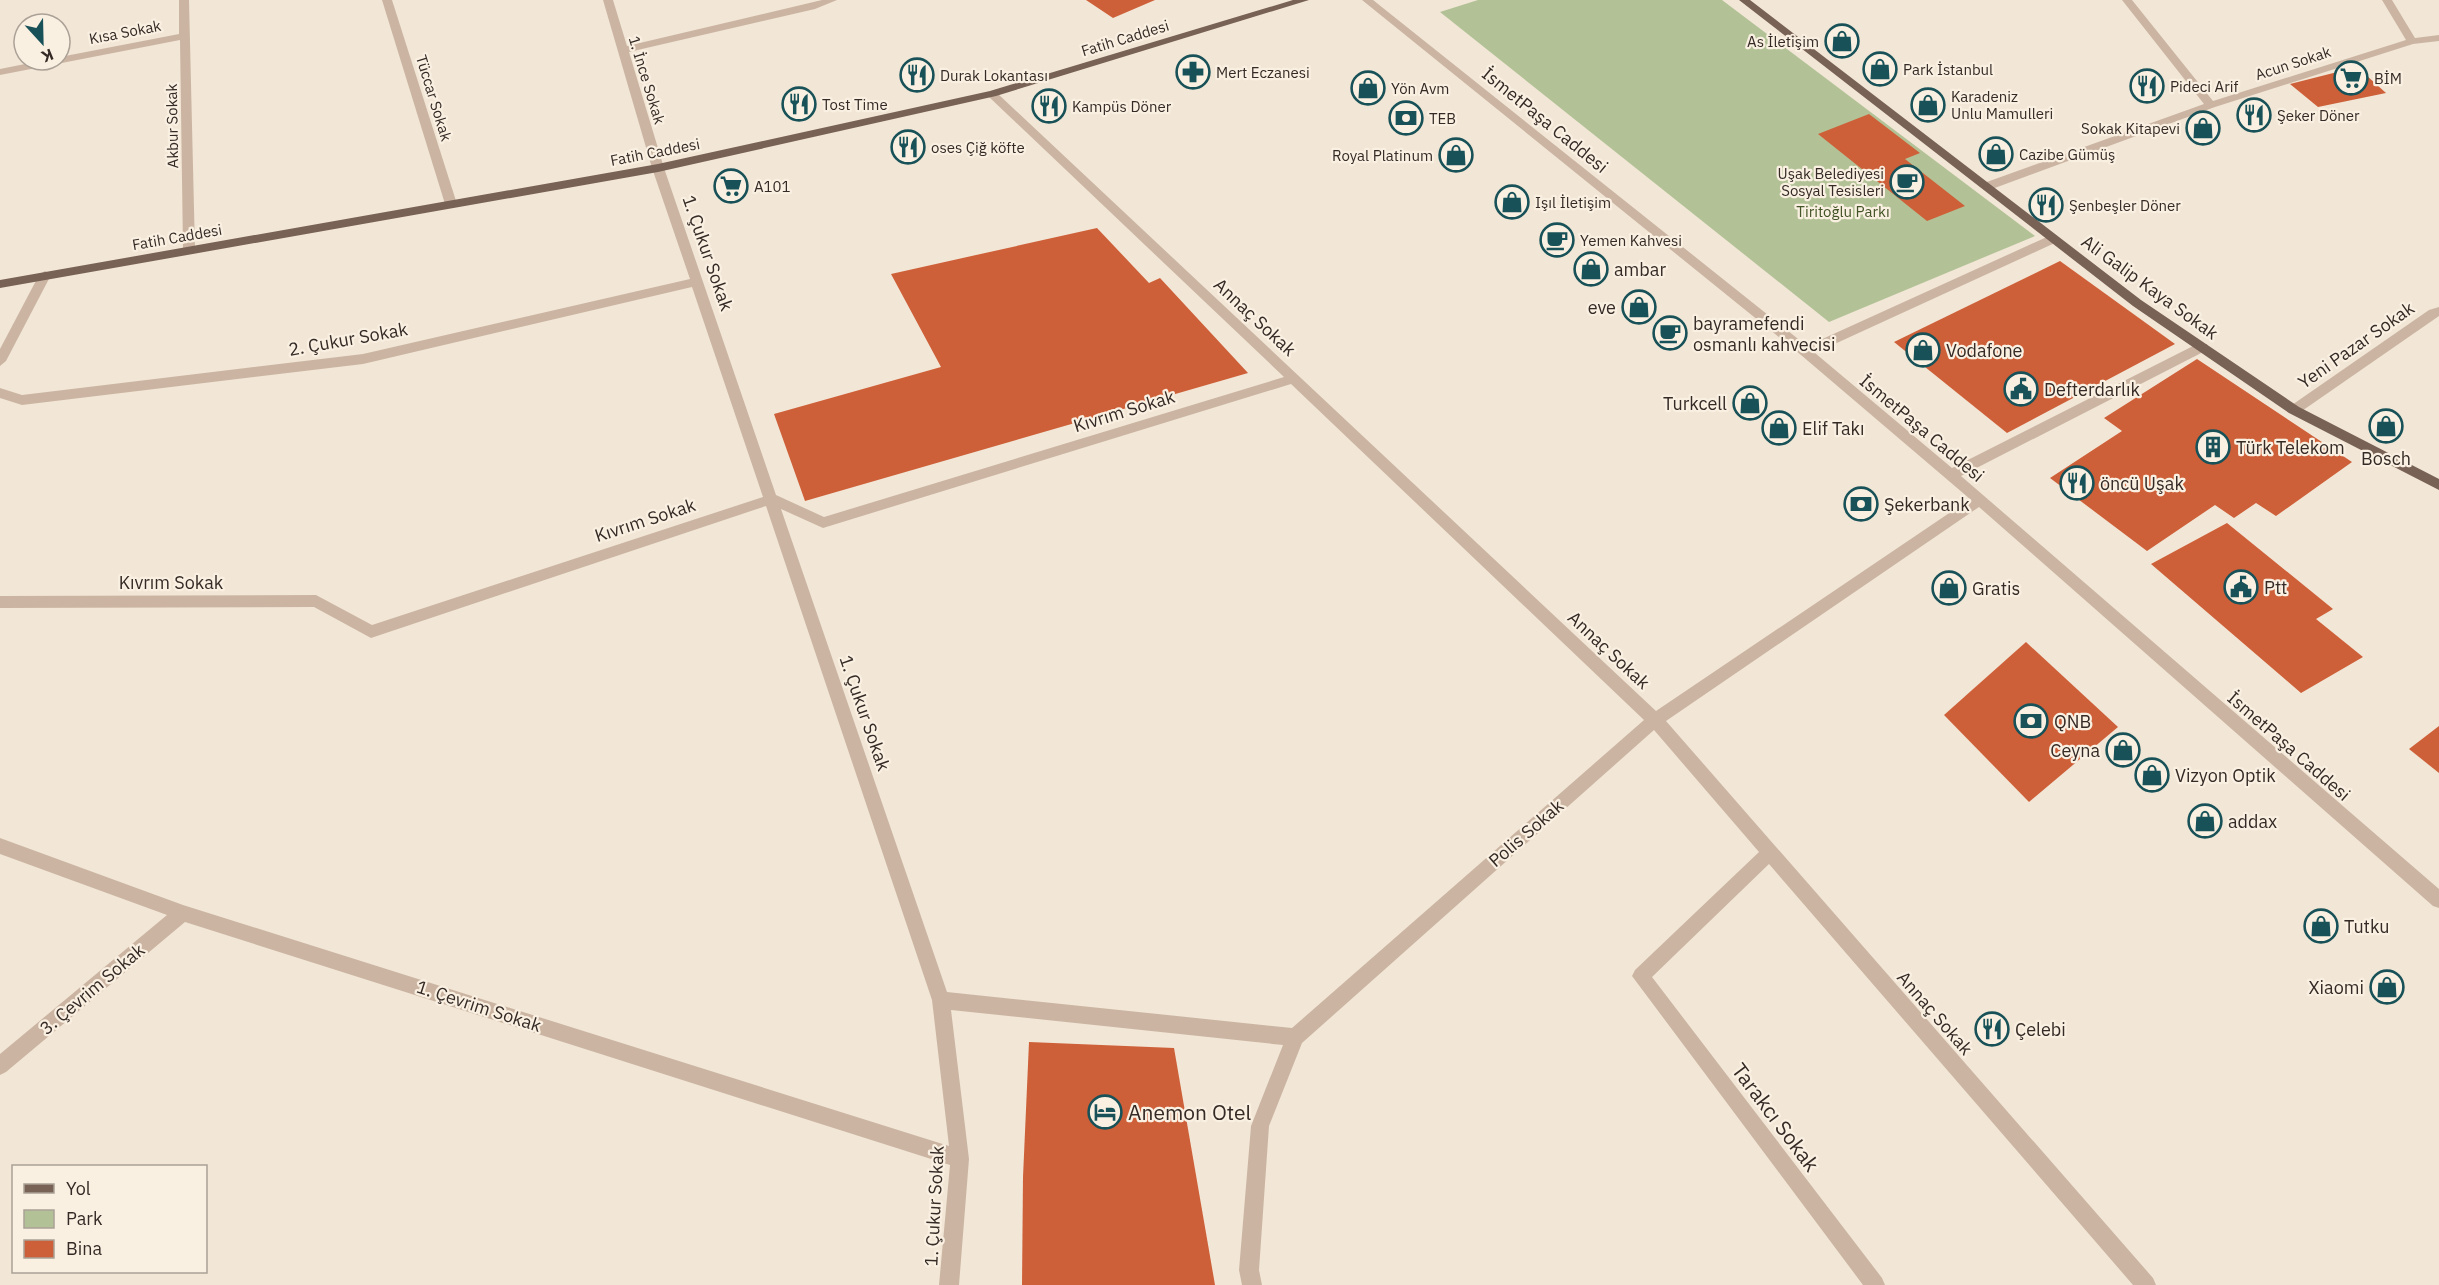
<svg xmlns="http://www.w3.org/2000/svg" width="2439" height="1285" font-family="'IBM Plex Sans',sans-serif">
  <rect width="100%" height="100%" fill="#f2e6d6"/>
  <path fill="#b2c296" d="M 1478,0 L 1722,0 L 2035,236 L 1829,322 L 1440,12 Z"/>
  <g fill="#ce6039">
    <path d="M 1086,0 L 1155,0 L 1113,18 Z"/>
    <path d="M 2357,67 L 2386,93 L 2318,107 L 2290,84 Z"/>
    <path d="M 1869,114 L 1920,153 L 1905,159 L 1965,206 L 1927,221 L 1818,134 Z"/>
    <path d="M 1097,228 L 1149,283 L 1160,278 L 1248,373 L 805,501 L 774,414 L 941,367 L 891,274 Z"/>
    <path d="M 2060,261 L 2175,344 L 2007,433 L 1894,342 Z"/>
    <path d="M 2197,359 L 2352,462 L 2276,516 L 2256,503 L 2234,518 L 2215,505 L 2147,551 L 2050,478 L 2122,431 L 2104,418 Z"/>
    <path d="M 2227,523 L 2333,609 L 2316,619 L 2363,657 L 2301,693 L 2151,564 Z"/>
    <path d="M 2026,642 L 2118,727 L 2029,802 L 1944,715 Z"/>
    <path d="M 2439,726 L 2439,773 L 2409,749 Z"/>
    <path d="M 1029,1042 L 1174,1048 L 1215,1285 L 1022,1285 L 1023,1177 Z"/>
  </g>
  <g fill="none" stroke-linecap="round" stroke-linejoin="round">
    <g fill="#cbb5a2" fill-rule="evenodd">
      <path d="M 179,0 L 189,0 L 195,250 L 189,254 L 183,250 L 180,40 L 0,75 L 0,69 L 45,60 L 60,60 L 60,57 L 179,34 Z"/>
      <path d="M 382,0 L 392,0 L 457,204 L 455,207 L 451,208 L 445,204 Z"/>
      <path d="M 603,0 L 613,0 L 627,46 L 822,0 L 837,0 L 815,9 L 629,52 L 664,168 L 776,495 L 824,517 L 1284,377 L 988,96 L 988,92 L 996,92 L 1656,711 L 1970,499 L 1801,355 L 1362,0 L 1373,0 L 1807,346 L 2049,236 L 2057,236 L 2057,242 L 1815,353 L 1952,468 L 2197,344 L 2207,344 L 2208,347 L 2207,350 L 1961,476 L 2439,889 L 2439,908 L 2433,906 L 1979,507 L 1666,721 L 2153,1278 L 2156,1285 L 2133,1285 L 1769,864 L 1652,977 L 1882,1278 L 1885,1285 L 1863,1285 L 1632,976 L 1635,970 L 1759,852 L 1654,730 L 1302,1043 L 1269,1126 L 1259,1270 L 1262,1285 L 1242,1285 L 1239,1270 L 1251,1126 L 1283,1045 L 951,1010 L 969,1159 L 959,1285 L 939,1285 L 950,1165 L 185,922 L 6,1072 L 0,1075 L 0,1054 L 167,915 L 0,854 L 0,838 L 183,905 L 949,1146 L 932,1000 L 766,506 L 371,638 L 314,607 L 0,608 L 0,596 L 316,595 L 372,625 L 763,497 L 692,287 L 363,364 L 22,405 L 0,398 L 0,388 L 22,395 L 363,354 L 690,279 L 652,168 ZM 1291,384 L 1644,720 L 1292,1028 L 947,992 L 781,509 L 823,528 Z"/>
      <path d="M 2122,0 L 2132,0 L 2213,101 L 2406,40 L 2382,0 L 2392,0 L 2415,38 L 2439,35 L 2439,41 L 2413,44 L 2215,107 L 1992,189 L 1984,189 L 1984,183 L 2204,104 Z"/>
      <path d="M 45,271 L 51,275 L 6,361 L 0,366 L 0,349 L 39,275 Z"/>
      <path d="M 2439,307 L 2439,316 L 2299,413 L 2289,413 L 2287,410 L 2289,407 L 2429,310 Z"/>
    </g>
    <g fill="#786155" fill-rule="evenodd">
      <path d="M 1293,0 L 1309,0 L 996,96 L 658,172 L 0,288 L 0,280 L 658,164 L 990,91 Z"/>
      <path d="M 1739,0 L 1750,0 L 2141,300 L 2299,407 L 2439,479 L 2439,490 L 2289,413 L 2133,306 Z"/>
    </g>
  </g>
  <defs>
    <symbol id="shop-ring" viewBox="-11 -11 22 22"><circle r="9.5" fill="#faf0e2" stroke="#185258" stroke-width="1.5"/><path d="M-5-2.5h2.3a2.7 3.5 0 0 1 5.4 0H5L5.5 6h-11ZM-1.5-2.5h3a1.5 2.3 0 0 0-3 0Z" fill="#185258"/></symbol>
    <symbol id="pharmacy-ring" viewBox="-11 -11 22 22"><circle r="9.5" fill="#faf0e2" stroke="#185258" stroke-width="1.5"/><path d="M-2-6h4v4h4v4h-4v4h-4v-4h-4v-4h4Z" fill="#185258"/></symbol>
    <symbol id="restaurant-ring" viewBox="-11 -11 22 22"><circle r="9.5" fill="#faf0e2" stroke="#185258" stroke-width="1.5"/><path d="M-5-6h1v4h1v-4h1v4h1v-4h1v5L-1.5 .5V6h-2V.5L-5-1ZM5-6V6H3V1.5H1.5Q1.5-4 5-6Z" fill="#185258"/></symbol>
    <symbol id="supermarket-ring" viewBox="-11 -11 22 22"><circle r="9.5" fill="#faf0e2" stroke="#185258" stroke-width="1.5"/><path d="M-6-5.5h2.5l.6 2H6L4.5 2H-2.5L-4.4-4H-6ZM-1.5 3.2a1.3 1.3 0 1 0 .1 0ZM3 3.2a1.3 1.3 0 1 0 .1 0Z" fill="#185258"/></symbol>
    <symbol id="bank-ring" viewBox="-11 -11 22 22"><circle r="9.5" fill="#faf0e2" stroke="#185258" stroke-width="1.5"/><path d="M-6-4H6V4H-6ZM0-2.3a2.3 2.3 0 1 0 0 4.6a2.3 2.3 0 1 0 0-4.6Z" fill="#185258"/></symbol>
    <symbol id="cafe-ring" viewBox="-11 -11 22 22"><circle r="9.5" fill="#faf0e2" stroke="#185258" stroke-width="1.5"/><path d="M-5.5-4.5H6V0H3Q3 3.5 0 3.5H-2.5Q-5.5 3.5-5.5 0ZM3-3.2v2h1.7v-2ZM-6 4.5H4V6H-6Z" fill="#185258"/></symbol>
    <symbol id="civic-ring" viewBox="-11 -11 22 22"><circle r="9.5" fill="#faf0e2" stroke="#185258" stroke-width="1.5"/><path d="M-.6-6.5H3V-4.5H.6V-3L4-1V1h2V6H-6V1h2V-1L-.6-3ZM-1.2 2.5V6h2.4V2.5Z" fill="#185258"/></symbol>
    <symbol id="building-ring" viewBox="-11 -11 22 22"><circle r="9.5" fill="#faf0e2" stroke="#185258" stroke-width="1.5"/><path d="M-4-6H4V6H1V3H-1V6H-4ZM-2.5-4.3h1.7v1.8h-1.7ZM.8-4.3h1.7v1.8H.8ZM-2.5-1h1.7V.8h-1.7ZM.8-1h1.7V.8H.8Z" fill="#185258"/></symbol>
    <symbol id="hotel-ring" viewBox="-11 -11 22 22"><circle r="9.5" fill="#faf0e2" stroke="#185258" stroke-width="1.5"/><path d="M-6-4.5h1.5V1H6V5H4.5V3h-9V5H-6ZM-4 0a1.8 1.8 0 1 1 3.6 0ZM.5 0V-2.5h3Q6-2.5 6 0Z" fill="#185258"/></symbol>
  </defs>
  <g fill-rule="evenodd">
    <use href="#shop-ring" x="1823" y="22" width="38" height="38"/>
    <use href="#shop-ring" x="1861" y="50" width="38" height="38"/>
    <use href="#pharmacy-ring" x="1174" y="53" width="38" height="38"/>
    <use href="#restaurant-ring" x="898" y="56" width="38" height="38"/>
    <use href="#supermarket-ring" x="2332" y="59" width="38" height="38"/>
    <use href="#restaurant-ring" x="2128" y="67" width="38" height="38"/>
    <use href="#shop-ring" x="1349" y="69" width="38" height="38"/>
    <use href="#restaurant-ring" x="780" y="85" width="38" height="38"/>
    <use href="#shop-ring" x="1909" y="86" width="38" height="38"/>
    <use href="#restaurant-ring" x="1030" y="87" width="38" height="38"/>
    <use href="#restaurant-ring" x="2235" y="96" width="38" height="38"/>
    <use href="#bank-ring" x="1387" y="99" width="38" height="38"/>
    <use href="#shop-ring" x="2184" y="109" width="38" height="38"/>
    <use href="#restaurant-ring" x="889" y="128" width="38" height="38"/>
    <use href="#shop-ring" x="1977" y="135" width="38" height="38"/>
    <use href="#shop-ring" x="1437" y="136" width="38" height="38"/>
    <use href="#cafe-ring" x="1888" y="163" width="38" height="38"/>
    <use href="#supermarket-ring" x="712" y="167" width="38" height="38"/>
    <use href="#shop-ring" x="1493" y="183" width="38" height="38"/>
    <use href="#restaurant-ring" x="2027" y="186" width="38" height="38"/>
    <use href="#cafe-ring" x="1538" y="221" width="38" height="38"/>
    <use href="#shop-ring" x="1572" y="250" width="38" height="38"/>
    <use href="#shop-ring" x="1620" y="288" width="38" height="38"/>
    <use href="#cafe-ring" x="1651" y="314" width="38" height="38"/>
    <use href="#shop-ring" x="1904" y="331" width="38" height="38"/>
    <use href="#civic-ring" x="2002" y="370" width="38" height="38"/>
    <use href="#shop-ring" x="1731" y="384" width="38" height="38"/>
    <use href="#shop-ring" x="2367" y="407" width="38" height="38"/>
    <use href="#shop-ring" x="1760" y="409" width="38" height="38"/>
    <use href="#building-ring" x="2194" y="428" width="38" height="38"/>
    <use href="#restaurant-ring" x="2058" y="464" width="38" height="38"/>
    <use href="#bank-ring" x="1842" y="485" width="38" height="38"/>
    <use href="#civic-ring" x="2222" y="568" width="38" height="38"/>
    <use href="#shop-ring" x="1930" y="569" width="38" height="38"/>
    <use href="#bank-ring" x="2012" y="702" width="38" height="38"/>
    <use href="#shop-ring" x="2104" y="731" width="38" height="38"/>
    <use href="#shop-ring" x="2133" y="756" width="38" height="38"/>
    <use href="#shop-ring" x="2186" y="802" width="38" height="38"/>
    <use href="#shop-ring" x="2302" y="907" width="38" height="38"/>
    <use href="#shop-ring" x="2368" y="968" width="38" height="38"/>
    <use href="#restaurant-ring" x="1973" y="1010" width="38" height="38"/>
    <use href="#hotel-ring" x="1086" y="1093" width="38" height="38"/>
  </g>
  <g text-anchor="middle" dominant-baseline="central" stroke-width="4.5" stroke-linejoin="round" paint-order="stroke">
    <g font-size="15" fill="#352a25" stroke="#faf0e2">
      <text transform="translate(125 32) rotate(-11)">Kısa Sokak</text>
      <text transform="translate(1125 38) rotate(-17)">Fatih Caddesi</text>
      <text transform="translate(2293 63) rotate(-18)">Acun Sokak</text>
      <text transform="translate(647 80) rotate(73)">1. İnce Sokak</text>
      <text transform="translate(434 98) rotate(73)">Tüccar Sokak</text>
      <text transform="translate(172 126) rotate(-91)">Akbur Sokak</text>
      <text transform="translate(655 152) rotate(-11)">Fatih Caddesi</text>
      <text transform="translate(177 237) rotate(-10)">Fatih Caddesi</text>
    </g>
    <g font-size="15" fill="#352a25" stroke="#faf0e2" text-anchor="start">
      <text x="1819" y="41" text-anchor="end">As İletişim</text>
      <text x="1903" y="69">Park İstanbul</text>
      <text x="1216" y="72">Mert Eczanesi</text>
      <text x="940" y="75">Durak Lokantası</text>
      <text x="2374" y="78">BİM</text>
      <text x="2170" y="86">Pideci Arif</text>
      <text x="1391" y="88">Yön Avm</text>
      <text x="1951" y="96">Karadeniz<tspan x="1951" dy="17">Unlu Mamulleri</tspan></text>
      <text x="822" y="104">Tost Time</text>
      <text x="1072" y="106">Kampüs Döner</text>
      <text x="2277" y="115">Şeker Döner</text>
      <text x="1429" y="118">TEB</text>
      <text x="2180" y="128" text-anchor="end">Sokak Kitapevi</text>
      <text x="931" y="147">oses Çiğ köfte</text>
      <text x="2019" y="154">Cazibe Gümüş</text>
      <text x="1433" y="155" text-anchor="end">Royal Platinum</text>
      <text x="1884" y="173" text-anchor="end">Uşak Belediyesi<tspan x="1884" dy="17">Sosyal Tesisleri</tspan></text>
      <text x="754" y="186">A101</text>
      <text x="1535" y="202">Işıl İletişim</text>
      <text x="2069" y="205">Şenbeşler Döner</text>
      <text x="1580" y="240">Yemen Kahvesi</text>
    </g>
    <g font-size="15" fill="#435427" stroke="#faf0e2">
      <text x="1843" y="211">Tiritoğlu Parkı</text>
    </g>
    <g font-size="18" fill="#352a25" stroke="#faf0e2">
      <text transform="translate(1545 120) rotate(39)">İsmetPaşa Caddesi</text>
      <text transform="translate(708 253) rotate(71)">1. Çukur Sokak</text>
      <text transform="translate(2150 287) rotate(36)">Ali Galip Kaya Sokak</text>
      <text transform="translate(1255 317) rotate(43)">Annaç Sokak</text>
      <text transform="translate(348 339) rotate(-10)">2. Çukur Sokak</text>
      <text transform="translate(2356 345) rotate(-35)">Yeni Pazar Sokak</text>
      <text transform="translate(1124 411) rotate(-17)">Kıvrım Sokak</text>
      <text transform="translate(1922 428) rotate(40)">İsmetPaşa Caddesi</text>
      <text transform="translate(645 520) rotate(-18)">Kıvrım Sokak</text>
      <text x="171" y="582">Kıvrım Sokak</text>
      <text transform="translate(1609 650) rotate(43)">Annaç Sokak</text>
      <text transform="translate(865 713) rotate(71)">1. Çukur Sokak</text>
      <text transform="translate(2289 746) rotate(41)">İsmetPaşa Caddesi</text>
      <text transform="translate(1526 833) rotate(-41)">Polis Sokak</text>
      <text transform="translate(92 989) rotate(-40)">3. Çevrim Sokak</text>
      <text transform="translate(479 1006) rotate(18)">1. Çevrim Sokak</text>
      <text transform="translate(1935 1013) rotate(49)">Annaç Sokak</text>
      <text transform="translate(934 1206) rotate(-87)">1. Çukur Sokak</text>
    </g>
    <g font-size="18" fill="#352a25" stroke="#faf0e2" text-anchor="start">
      <text x="1614" y="269">ambar</text>
      <text x="1616" y="307" text-anchor="end">eve</text>
      <text x="1693" y="323">bayramefendi<tspan x="1693" dy="21">osmanlı kahvecisi</tspan></text>
      <text x="1946" y="350">Vodafone</text>
      <text x="2044" y="389">Defterdarlık</text>
      <text x="1727" y="403" text-anchor="end">Turkcell</text>
      <text x="1802" y="428">Elif Takı</text>
      <text x="2236" y="447">Türk Telekom</text>
      <text x="2386" y="458" text-anchor="middle">Bosch</text>
      <text x="2100" y="483">öncü Uşak</text>
      <text x="1884" y="504">Şekerbank</text>
      <text x="2264" y="587">Ptt</text>
      <text x="1972" y="588">Gratis</text>
      <text x="2054" y="721">QNB</text>
      <text x="2100" y="750" text-anchor="end">Ceyna</text>
      <text x="2175" y="775">Vizyon Optik</text>
      <text x="2228" y="821">addax</text>
      <text x="2344" y="926">Tutku</text>
      <text x="2364" y="987" text-anchor="end">Xiaomi</text>
      <text x="2015" y="1029">Çelebi</text>
    </g>
    <g font-size="21" fill="#352a25" stroke="#faf0e2" text-anchor="start">
      <text x="1128" y="1112">Anemon Otel</text>
    </g>
    <g font-size="21" fill="#352a25" stroke="#faf0e2">
      <text transform="translate(1776 1117) rotate(53)">Tarakcı Sokak</text>
    </g>
  </g>
  <rect x="12" y="1165" width="195" height="108" fill="#faf0e2" stroke="#aba196" stroke-width="1.5"/>
  <rect x="24" y="1184" width="30" height="9" fill="#786155" stroke="#aba196" stroke-width="1.5"/>
  <text x="66" y="1195" font-size="18" fill="#352a25">Yol</text>
  <rect x="24" y="1210" width="30" height="18" fill="#b2c296" stroke="#aba196" stroke-width="1.5"/>
  <text x="66" y="1225" font-size="18" fill="#352a25">Park</text>
  <rect x="24" y="1240" width="30" height="18" fill="#ce6039" stroke="#aba196" stroke-width="1.5"/>
  <text x="66" y="1255" font-size="18" fill="#352a25">Bina</text>
  <g transform="translate(42 42) rotate(158)"><circle r="28" fill="#faf0e2" stroke="#aba196" stroke-width="1.5"/>
  <path d="M0-4.5L10 22L0 15L-10 22Z" fill="#185258"/>
  <text y="-9" font-size="16" font-weight="bold" text-anchor="middle" fill="#352a25">K</text>
  </g>
</svg>
